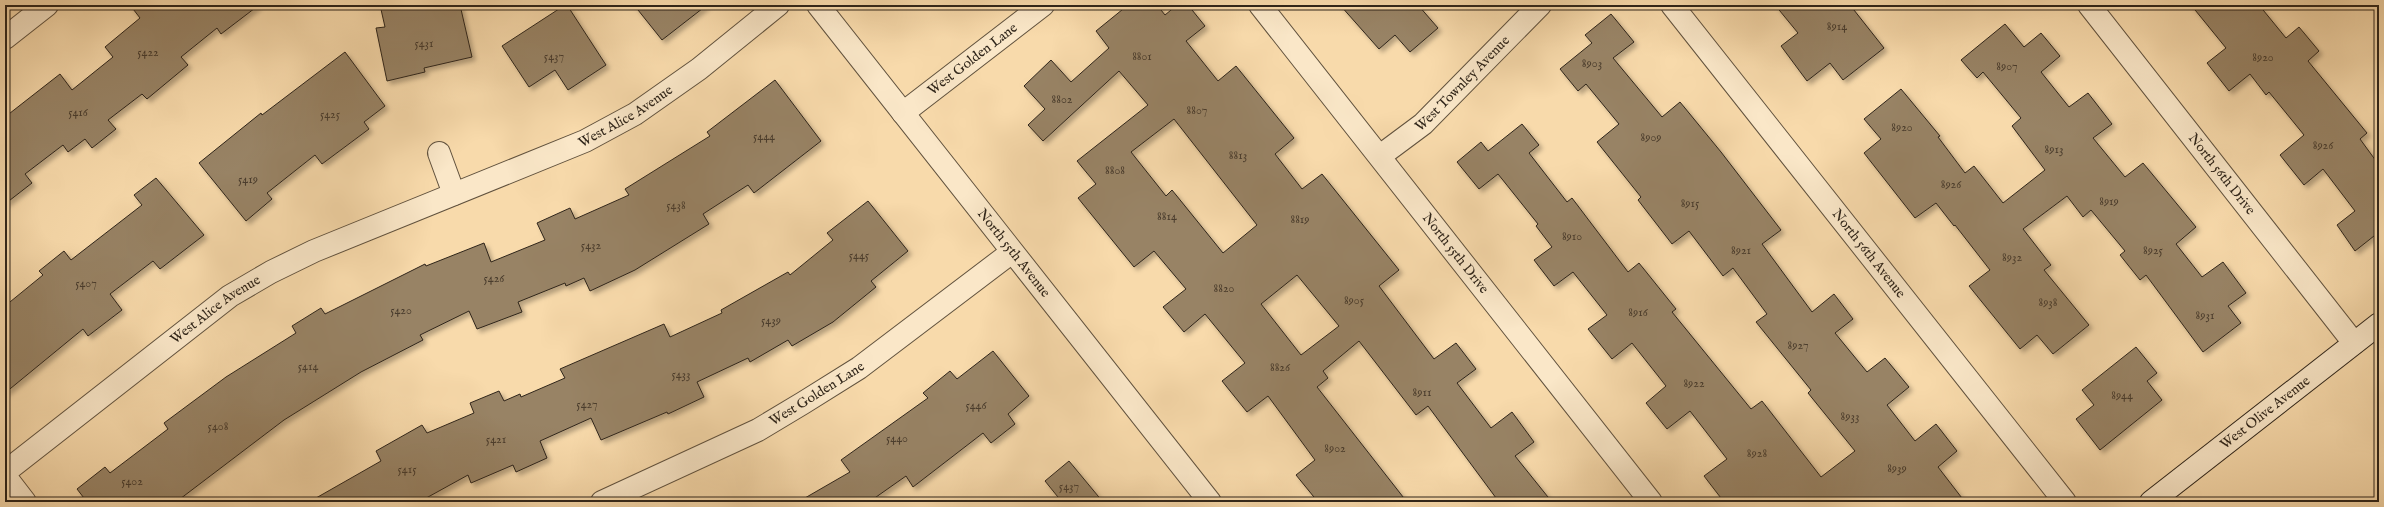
<svg xmlns="http://www.w3.org/2000/svg" width="2384" height="507" font-family="'IM FELL English',serif">
  <defs>
    <filter id="shadow"><feDropShadow dx="3.5" dy="3.5" stdDeviation="2" flood-color="#0004"/></filter>
  </defs>
  <rect width="100%" height="100%" fill="#f8daab"/>
  <filter id="stains"><feTurbulence type="fractalNoise" baseFrequency=".005" numOctaves="4"/><feColorMatrix values="0 0 0 0 .2 0 0 0 0 .09 0 0 0 0 .02 0 0 0 .5 -.17"/></filter>
  <radialGradient id="worn" r=".72"><stop offset=".6" stop-color="#630" stop-opacity="0"/><stop offset="1" stop-color="#630" stop-opacity=".3"/></radialGradient>
  <g fill="#988365" stroke="#2f251a" fill-rule="evenodd" filter="url(#shadow)">
    <path d="M 130,5 L 259,5 L 221,34 L 217,28 L 181,57 L 188,65 L 147,99 L 142,94 L 108,120 L 116,129 L 92,148 L 85,139 L 68,152 L 63,145 L 25,174 L 32,183 L 5,204 L 5,117 L 60,74 L 72,90 L 113,57 L 105,47 L 140,18 Z"/>
    <path d="M 380,5 L 460,5 L 472,57 L 424,68 L 425,72 L 387,81 L 376,28 L 385,27 Z"/>
    <path d="M 565,5 L 567,5 L 606,65 L 568,90 L 555,70 L 529,87 L 502,46 Z"/>
    <path d="M 634,5 L 707,5 L 662,40 Z"/>
    <path d="M 1128,5 L 1157,5 L 1165,15 L 1177,5 L 1188,5 L 1205,26 L 1186,41 L 1218,81 L 1236,66 L 1294,138 L 1275,154 L 1302,189 L 1322,174 L 1399,270 L 1379,286 L 1434,359 L 1456,343 L 1476,369 L 1457,383 L 1491,428 L 1512,412 L 1534,442 L 1515,456 L 1552,502 L 1499,502 L 1428,406 L 1416,415 L 1359,341 L 1323,371 L 1328,378 L 1317,387 L 1407,502 L 1318,502 L 1296,475 L 1315,460 L 1268,396 L 1247,412 L 1222,381 L 1245,363 L 1205,314 L 1184,332 L 1163,307 L 1186,289 L 1154,251 L 1134,267 L 1078,198 L 1096,184 L 1077,161 L 1148,105 L 1119,71 L 1043,141 L 1028,125 L 1045,109 L 1024,86 L 1051,60 L 1071,82 L 1109,48 L 1096,31 ZM 1174,119 L 1257,225 L 1223,253 L 1172,190 L 1166,196 L 1131,152 ZM 1297,275 L 1339,326 L 1301,355 L 1261,304 Z"/>
    <path d="M 1340,5 L 1418,5 L 1438,28 L 1410,52 L 1395,35 L 1379,49 Z"/>
    <path d="M 1775,5 L 1850,5 L 1884,48 L 1843,80 L 1830,63 L 1807,81 L 1781,46 L 1798,33 Z"/>
    <path d="M 2191,5 L 2259,5 L 2286,38 L 2299,27 L 2319,51 L 2308,61 L 2367,133 L 2360,139 L 2379,165 L 2379,242 L 2374,236 L 2355,251 L 2337,225 L 2355,211 L 2323,169 L 2304,185 L 2280,155 L 2304,135 L 2269,92 L 2266,95 L 2250,74 L 2229,91 L 2207,63 L 2226,48 Z"/>
    <path d="M 1611,14 L 1634,42 L 1613,58 L 1662,117 L 1680,102 L 1721,152 L 1781,230 L 1762,244 L 1812,312 L 1834,294 L 1853,319 L 1835,333 L 1867,372 L 1885,358 L 1909,387 L 1887,405 L 1915,441 L 1936,424 L 1957,451 L 1938,467 L 1965,502 L 1724,502 L 1704,476 L 1727,459 L 1690,411 L 1667,429 L 1646,403 L 1666,386 L 1632,343 L 1612,359 L 1588,329 L 1607,315 L 1573,272 L 1554,286 L 1534,260 L 1552,247 L 1536,226 L 1538,224 L 1498,174 L 1479,189 L 1457,162 L 1481,142 L 1488,151 L 1522,124 L 1539,145 L 1529,153 L 1567,202 L 1572,198 L 1628,272 L 1639,263 L 1676,309 L 1672,312 L 1751,409 L 1762,401 L 1821,477 L 1855,451 L 1808,393 L 1811,390 L 1756,322 L 1767,314 L 1733,268 L 1723,276 L 1689,231 L 1672,244 L 1638,200 L 1641,197 L 1597,142 L 1619,124 L 1586,84 L 1578,91 L 1560,69 L 1592,43 L 1585,35 Z"/>
    <path d="M 2005,24 L 2024,47 L 2041,33 L 2060,56 L 2041,72 L 2069,107 L 2088,93 L 2112,124 L 2093,138 L 2125,177 L 2143,163 L 2196,227 L 2176,244 L 2202,277 L 2223,262 L 2246,293 L 2228,306 L 2241,323 L 2203,352 L 2146,275 L 2140,280 L 2120,255 L 2125,251 L 2091,210 L 2083,217 L 2067,196 L 2023,229 L 2051,265 L 2044,270 L 2089,325 L 2053,354 L 2037,335 L 2020,349 L 1969,286 L 1990,270 L 1955,225 L 1954,226 L 1936,203 L 1915,218 L 1864,153 L 1881,139 L 1864,119 L 1901,89 L 1940,136 L 1938,137 L 1965,173 L 1974,166 L 2003,203 L 2045,170 L 2012,126 L 2021,118 L 1983,72 L 1977,78 L 1961,60 Z"/>
    <path d="M 345,52 L 385,106 L 364,122 L 369,129 L 322,164 L 315,155 L 267,193 L 272,199 L 246,221 L 199,163 L 261,113 L 262,115 Z"/>
    <path d="M 775,80 L 821,141 L 754,193 L 748,185 L 703,214 L 709,224 L 635,270 L 590,291 L 584,278 L 566,286 L 565,283 L 518,302 L 522,312 L 477,329 L 469,311 L 420,335 L 423,340 L 361,372 L 284,420 L 176,502 L 87,502 L 77,489 L 105,467 L 110,473 L 168,429 L 164,423 L 226,377 L 296,333 L 292,326 L 321,308 L 325,314 L 425,264 L 426,266 L 484,243 L 491,262 L 545,240 L 537,223 L 570,208 L 575,219 L 629,195 L 625,189 L 710,136 L 707,132 Z"/>
    <path d="M 156,178 L 204,235 L 160,269 L 153,261 L 110,294 L 122,310 L 88,336 L 83,329 L 5,393 L 5,306 L 43,275 L 39,271 L 64,251 L 71,260 L 142,205 L 134,195 Z"/>
    <path d="M 868,201 L 908,251 L 871,281 L 876,287 L 833,322 L 792,346 L 788,340 L 750,362 L 748,358 L 697,382 L 704,397 L 668,414 L 667,412 L 601,440 L 591,418 L 540,441 L 547,458 L 516,472 L 513,465 L 471,483 L 468,475 L 419,502 L 309,502 L 381,461 L 376,451 L 422,425 L 427,433 L 474,413 L 470,403 L 499,391 L 504,401 L 520,394 L 521,397 L 565,378 L 560,369 L 664,324 L 670,337 L 722,313 L 721,310 L 788,272 L 790,275 L 833,240 L 827,233 Z"/>
    <path d="M 2136,347 L 2157,373 L 2147,381 L 2162,400 L 2100,450 L 2076,419 L 2094,405 L 2082,390 Z"/>
    <path d="M 993,351 L 1029,396 L 1008,414 L 1015,424 L 991,443 L 983,433 L 913,487 L 906,476 L 869,502 L 798,502 L 850,472 L 841,460 L 928,398 L 923,393 L 950,371 L 957,379 Z"/>
    <path d="M 1069,461 L 1103,502 L 1062,502 L 1045,481 Z"/>
  </g>
  <g fill="none" stroke-linecap="round" stroke-linejoin="round">
    <defs>
      <g id="minor">
        <path id="s1" d="M 1260,5 L 1651,502"/>
        <path id="s2" d="M 1672,5 L 2065,502"/>
        <path id="s3" d="M 2089,5 L 2354,343"/>
        <path d="M 5,38 L 47,5"/>
        <path id="s4" d="M 903,113 L 1043,5"/>
        <path d="M 439,153 L 454,194"/>
        <path id="s5" d="M 1380,156 L 1423,124 L 1540,5"/>
        <path id="s6" d="M 5,472 L 230,296 L 271,272 L 314,251 L 585,141 L 635,114 L 699,69 L 778,5"/>
        <path d="M 5,476 L 25,502"/>
        <path id="s7" d="M 602,502 L 758,430 L 803,403 L 859,368 L 1012,252"/>
      </g>
      <g id="tertiary">
        <path id="s8" d="M 818,5 L 1210,502"/>
      </g>
      <g id="secondary">
        <path id="s9" d="M 2151,502 L 2379,324"/>
      </g>
    </defs>
    <use href="#minor" stroke="#61523e" stroke-width="24"/>
    <use href="#tertiary" stroke="#61523e" stroke-width="24"/>
    <use href="#secondary" stroke="#2f251a" stroke-width="24"/>
    <use href="#minor" stroke="#fae7c8" stroke-width="22"/>
    <use href="#tertiary" stroke="#fae7c8" stroke-width="22"/>
    <use href="#secondary" stroke="#fae7c8" stroke-width="22"/>
  </g>
  <g text-anchor="middle" dominant-baseline="central" stroke-width="3" stroke-linejoin="round" paint-order="stroke">
    <g font-size="12" fill="#493c2d">
      <text x="1837" y="26">8914</text>
      <text x="424" y="43">5431</text>
      <text x="148" y="52">5422</text>
      <text x="554" y="56">5437</text>
      <text x="1142" y="56">8801</text>
      <text x="2263" y="57">8920</text>
      <text x="1592" y="63">8903</text>
      <text x="2007" y="66">8907</text>
      <text x="1062" y="99">8802</text>
      <text x="1197" y="110">8807</text>
      <text x="78" y="112">5416</text>
      <text x="330" y="114">5425</text>
      <text x="1902" y="127">8920</text>
      <text x="764" y="136">5444</text>
      <text x="1651" y="137">8909</text>
      <text x="2323" y="145">8926</text>
      <text x="2054" y="149">8913</text>
      <text x="1238" y="155">8813</text>
      <text x="1115" y="170">8808</text>
      <text x="248" y="179">5419</text>
      <text x="1951" y="184">8926</text>
      <text x="2109" y="201">8919</text>
      <text x="1690" y="203">8915</text>
      <text x="676" y="205">5438</text>
      <text x="1167" y="216">8814</text>
      <text x="1300" y="219">8819</text>
      <text x="1572" y="236">8910</text>
      <text x="591" y="245">5432</text>
      <text x="1741" y="250">8921</text>
      <text x="2153" y="250">8925</text>
      <text x="859" y="255">5445</text>
      <text x="2012" y="257">8932</text>
      <text x="494" y="278">5426</text>
      <text x="86" y="283">5407</text>
      <text x="1224" y="288">8820</text>
      <text x="1354" y="300">8905</text>
      <text x="2048" y="302">8938</text>
      <text x="401" y="310">5420</text>
      <text x="1638" y="312">8916</text>
      <text x="2205" y="315">8931</text>
      <text x="771" y="320">5439</text>
      <text x="1798" y="345">8927</text>
      <text x="308" y="366">5414</text>
      <text x="1280" y="367">8826</text>
      <text x="681" y="374">5433</text>
      <text x="1694" y="383">8922</text>
      <text x="1422" y="392">8911</text>
      <text x="2122" y="395">8944</text>
      <text x="587" y="404">5427</text>
      <text x="976" y="405">5446</text>
      <text x="1850" y="416">8933</text>
      <text x="218" y="426">5408</text>
      <text x="897" y="438">5440</text>
      <text x="496" y="439">5421</text>
      <text x="1335" y="448">8902</text>
      <text x="1757" y="453">8928</text>
      <text x="1897" y="468">8939</text>
      <text x="407" y="469">5415</text>
      <text x="132" y="481">5402</text>
      <text x="1069" y="486">5437</text>
    </g>
    <g font-size="14" fill="#2f251a" stroke="#fae7c8">
      <text stroke="none"><textPath href="#s4" startOffset="88">West Golden Lane</textPath></text>
      <text stroke="none"><textPath href="#s5" startOffset="110">West Townley Avenue</textPath></text>
      <text stroke="none"><textPath href="#s6" startOffset="721">West Alice Avenue</textPath></text>
      <text stroke="none"><textPath href="#s3" startOffset="215">North 56th Drive</textPath></text>
      <text stroke="none"><textPath href="#s1" startOffset="316">North 55th Drive</textPath></text>
      <text stroke="none"><textPath href="#s2" startOffset="317">North 56th Avenue</textPath></text>
      <text stroke="none"><textPath href="#s8" startOffset="316">North 55th Avenue</textPath></text>
      <text stroke="none"><textPath href="#s6" startOffset="266">West Alice Avenue</textPath></text>
      <text stroke="none"><textPath href="#s7" startOffset="241">West Golden Lane</textPath></text>
      <text stroke="none"><textPath href="#s9" startOffset="145">West Olive Avenue</textPath></text>
    </g>
  </g>
  <rect width="2384" height="507" fill="none" stroke="#f8daab" stroke-width="20"/>
  <rect x="6" y="6" width="2372" height="495" fill="none" stroke="#2f251a" stroke-width="2"/>
  <rect x="10" y="10" width="2364" height="487" fill="none" stroke="#2f251a"/>
  <rect width="100%" height="100%" filter="url(#stains)"/>
  <rect width="100%" height="100%" fill="url(#worn)"/>
</svg>
